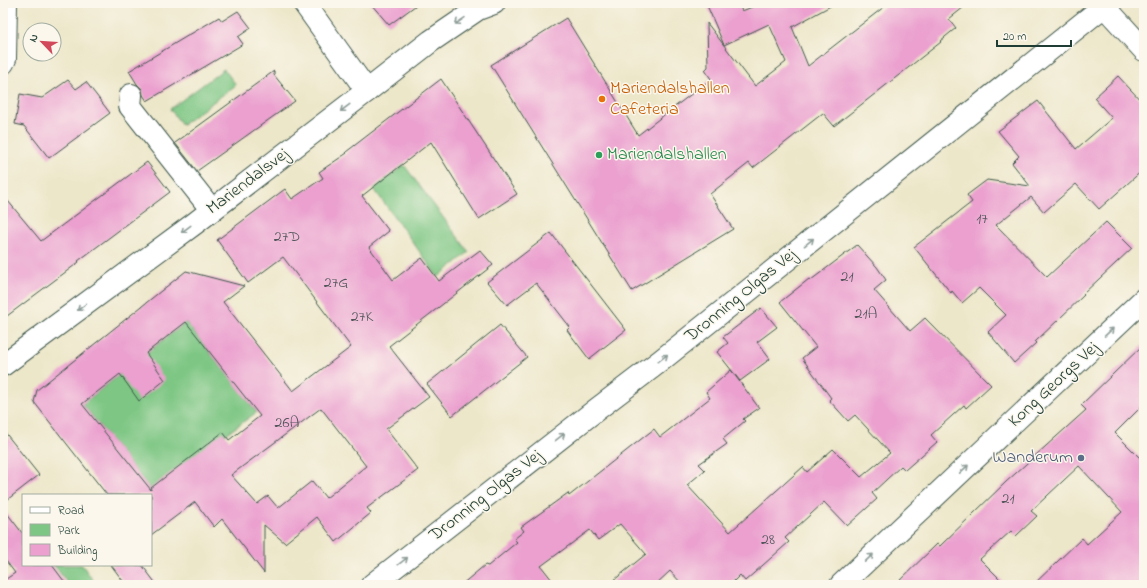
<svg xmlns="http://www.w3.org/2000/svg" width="1147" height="588" font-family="'Indie Flower',sans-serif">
  <rect width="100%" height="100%" fill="#fbf7ec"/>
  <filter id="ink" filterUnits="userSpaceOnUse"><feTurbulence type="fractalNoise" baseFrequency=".025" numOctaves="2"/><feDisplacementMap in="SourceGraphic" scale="8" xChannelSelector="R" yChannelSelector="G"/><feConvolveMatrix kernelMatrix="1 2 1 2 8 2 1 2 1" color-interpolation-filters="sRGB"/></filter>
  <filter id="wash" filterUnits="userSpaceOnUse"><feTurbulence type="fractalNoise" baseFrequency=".012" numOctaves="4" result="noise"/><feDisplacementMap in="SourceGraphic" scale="16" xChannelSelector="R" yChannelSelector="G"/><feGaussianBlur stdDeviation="0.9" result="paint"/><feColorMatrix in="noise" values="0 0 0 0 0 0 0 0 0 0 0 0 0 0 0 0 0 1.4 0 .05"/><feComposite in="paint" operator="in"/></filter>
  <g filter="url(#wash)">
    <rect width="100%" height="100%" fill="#ede7ca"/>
    <g fill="#7dc683" stroke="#4e825c">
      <path d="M 224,69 L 236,85 L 182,125 L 170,109 Z"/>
      <path d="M 404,165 L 469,252 L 438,277 L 374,189 Z"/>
      <path d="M 186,322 L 257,412 L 150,489 L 82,404 Z"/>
      <path d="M 54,565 L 82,565 L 97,585 L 69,585 Z"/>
    </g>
    <g id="blocks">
      <g fill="#eba0cf" fill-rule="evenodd">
        <path d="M 370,3 L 419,3 L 389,25 Z"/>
        <path d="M 706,3 L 738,3 L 742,11 L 760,4 L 760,3 L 836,3 L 792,27 L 808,66 L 889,3 L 969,3 L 949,19 L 956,28 L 940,41 L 941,42 L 834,126 L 823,113 L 753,168 L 749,163 L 710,194 L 733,229 L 632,291 L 491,65 L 566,18 L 638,135 L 711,79 L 705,70 L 708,67 L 707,23 L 755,86 L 786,62 L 769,24 L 724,45 Z"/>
        <path d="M 238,11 L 251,28 L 238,37 L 243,44 L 147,101 L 143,95 L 142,89 L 137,84 L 129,71 L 219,17 L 222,21 Z"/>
        <path d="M 274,71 L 274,75 L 295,101 L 197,171 L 175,143 Z"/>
        <path d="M 1118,76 L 1144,104 L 1144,169 L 1099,209 L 1076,184 L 1044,212 L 1031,197 L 996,225 L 1047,277 L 1106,222 L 1132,248 L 1083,294 L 1084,295 L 1035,342 L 1036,343 L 1014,363 L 988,332 L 1006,315 L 979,288 L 962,303 L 952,291 L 951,293 L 914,247 L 972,202 L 967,195 L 987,180 L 1030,186 L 1012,163 L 1019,156 L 998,131 L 1038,101 L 1076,149 L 1112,118 L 1094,98 Z"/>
        <path d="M 441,79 L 517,194 L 479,219 L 431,142 L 362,196 L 389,231 L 369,247 L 393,280 L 422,258 L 439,281 L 480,250 L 493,265 L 389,346 L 429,397 L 386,429 L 418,470 L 367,508 L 371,513 L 336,542 L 317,517 L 285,543 L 264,525 L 264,573 L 222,519 L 214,527 L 195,502 L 151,535 L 151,495 L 107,495 L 34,402 L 37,390 L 186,271 L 244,286 L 223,302 L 293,391 L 351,347 L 283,257 L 248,283 L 217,240 L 285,189 L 292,199 L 323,178 L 319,172 L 347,153 L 346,152 ZM 186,322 L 260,416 L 229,440 L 223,432 L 151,488 L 151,490 L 82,404 L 120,374 L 139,401 L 165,380 L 146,353 ZM 321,408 L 366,466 L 326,498 L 312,481 L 278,508 L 268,496 L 257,504 L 231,475 Z"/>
        <path d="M 68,80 L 76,89 L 86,82 L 110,113 L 49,158 L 24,126 L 15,124 L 20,94 L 42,98 Z"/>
        <path d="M 147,162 L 170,192 L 78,261 L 79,262 L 3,319 L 3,195 L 41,241 Z"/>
        <path d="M 551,233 L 626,330 L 589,359 L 567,330 L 570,327 L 536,283 L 507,305 L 487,282 Z"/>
        <path d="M 857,245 L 877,267 L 886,280 L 874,290 L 910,331 L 925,318 L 991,385 L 966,408 L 964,405 L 931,435 L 937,442 L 905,470 L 901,466 L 872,493 L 877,499 L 847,526 L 824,502 L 785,538 L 789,542 L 745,581 L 740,575 L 730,585 L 683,585 L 670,571 L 655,585 L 608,585 L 646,554 L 620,524 L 598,540 L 590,530 L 541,566 L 556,585 L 461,585 L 485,565 L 488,566 L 517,542 L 514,539 L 524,531 L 521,527 L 568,493 L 569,496 L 654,429 L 660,437 L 710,398 L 706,392 L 731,370 L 759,408 L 743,419 L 745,421 L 723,439 L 727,444 L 699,464 L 705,470 L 687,485 L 730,532 L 803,467 L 807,472 L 833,449 L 861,477 L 890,453 L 855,415 L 848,421 L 829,400 L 831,398 L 802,358 L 816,347 L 780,302 L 809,279 L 811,280 Z"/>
        <path d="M 761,308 L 777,327 L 757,342 L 770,359 L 740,381 L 717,352 L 728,343 L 723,337 Z"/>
        <path d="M 500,325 L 527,357 L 452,416 L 427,384 Z"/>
        <path d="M 1144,344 L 1144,404 L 1115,433 L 1144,462 L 1144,585 L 1033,585 L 1082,538 L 1087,544 L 1122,512 L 1079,466 L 1031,511 L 1037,516 L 1016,536 L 1011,531 L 980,559 L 1006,585 L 895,585 L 937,544 L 940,546 L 1006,482 L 1086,410 L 1081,405 Z"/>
        <path d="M 3,430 L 39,475 L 3,503 Z"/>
        <path d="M 3,508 L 23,534 L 23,565 L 52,565 L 67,585 L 3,585 L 3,581 L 15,573 L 3,557 Z"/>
        <path d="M 111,565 L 142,565 L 157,585 L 126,585 Z"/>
      </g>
    </g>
  </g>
  <g filter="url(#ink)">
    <use href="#blocks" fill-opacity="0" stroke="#3e564a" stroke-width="1"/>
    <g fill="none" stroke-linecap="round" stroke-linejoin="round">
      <defs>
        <g id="minor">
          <path d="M 304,3 L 367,91"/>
          <path d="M 1102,3 L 1104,6 L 1144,50"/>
          <path d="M 3,63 L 5,59 L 6,3"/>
          <path d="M 131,95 L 130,106 L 211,209"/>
          <path d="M 3,365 L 194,224 L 367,91 L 431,41 L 478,9 L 494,3"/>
          <path d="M 372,585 L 596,410 L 659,362 L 1108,3"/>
          <path d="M 841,585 L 1144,299"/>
        </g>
      </defs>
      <use href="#minor" stroke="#3e564a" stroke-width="24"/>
      <use href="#minor" stroke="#fff" stroke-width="22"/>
    </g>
    <defs><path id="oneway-shaft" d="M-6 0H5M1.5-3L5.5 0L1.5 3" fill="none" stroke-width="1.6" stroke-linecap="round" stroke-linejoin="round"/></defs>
    <g stroke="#8f9e9a">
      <use href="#oneway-shaft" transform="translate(460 21) rotate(146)"/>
      <use href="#oneway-shaft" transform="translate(345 108) rotate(143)"/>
      <use href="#oneway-shaft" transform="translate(186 229) rotate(143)"/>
      <use href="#oneway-shaft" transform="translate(809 242) rotate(-39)"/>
      <use href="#oneway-shaft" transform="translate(82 307) rotate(143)"/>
      <use href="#oneway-shaft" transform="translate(1109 332) rotate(-43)"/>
      <use href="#oneway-shaft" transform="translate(663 358) rotate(-38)"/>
      <use href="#oneway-shaft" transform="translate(560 437) rotate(-38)"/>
      <use href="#oneway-shaft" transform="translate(964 469) rotate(-43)"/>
      <use href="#oneway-shaft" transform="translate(869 558) rotate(-43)"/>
      <use href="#oneway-shaft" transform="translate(403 561) rotate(-38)"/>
    </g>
  </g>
  <circle fill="#e8710a" stroke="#fbf7ec" stroke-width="1.5" cx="602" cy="99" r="4"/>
  <circle fill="#2e9e5b" stroke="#fbf7ec" stroke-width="1.5" cx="599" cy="155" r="4"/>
  <circle fill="#5c6f8a" stroke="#fbf7ec" stroke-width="1.5" cx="1081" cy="458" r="4"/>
  <g text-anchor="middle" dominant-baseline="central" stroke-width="3" stroke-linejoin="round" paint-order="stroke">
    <g font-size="16" fill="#52565b">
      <text x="982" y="219">17</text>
      <text x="287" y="237">27D</text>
      <text x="847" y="277">21</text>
      <text x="336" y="283">27G</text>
      <text x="866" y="314">21A</text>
      <text x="362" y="317">27K</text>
      <text x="287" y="423">26A</text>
      <text x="1008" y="499">21</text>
      <text x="768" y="540">28</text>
    </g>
    <g font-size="18" fill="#c56008" stroke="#fbf7ec" text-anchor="start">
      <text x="610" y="89">Mariendalshallen<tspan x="610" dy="21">Cafeteria</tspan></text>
    </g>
    <g font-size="18" fill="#27864d" stroke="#fbf7ec" text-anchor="start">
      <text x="607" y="155">Mariendalshallen</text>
    </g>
    <g font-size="18" fill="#1f3d34" stroke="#fbf7ec">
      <text transform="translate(248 182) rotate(-37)">Mariendalsvej</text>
      <text transform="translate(741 296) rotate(-39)">Dronning Olgas Vej</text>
      <text transform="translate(1054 385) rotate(-43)">Kong Georgs Vej</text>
      <text transform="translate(486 496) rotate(-38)">Dronning Olgas Vej</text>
    </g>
    <g font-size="18" fill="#4e5e75" stroke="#fbf7ec" text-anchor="end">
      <text x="1073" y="458">Wanderum</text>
    </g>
  </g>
  <rect width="1147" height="588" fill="none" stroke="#fbf7ec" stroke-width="16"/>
  <rect x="22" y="494" width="130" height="72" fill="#fbf7ec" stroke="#a3ada2"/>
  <rect x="30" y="507" width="20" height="6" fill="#ffffff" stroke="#a3ada2"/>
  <text x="58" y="514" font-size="12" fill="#1f3d34">Road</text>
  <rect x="30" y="524" width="20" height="12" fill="#7dc683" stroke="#a3ada2"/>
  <text x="58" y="534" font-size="12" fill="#1f3d34">Park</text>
  <rect x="30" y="544" width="20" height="12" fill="#eba0cf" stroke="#a3ada2"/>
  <text x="58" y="554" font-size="12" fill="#1f3d34">Building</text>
  <g transform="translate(42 42) rotate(295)"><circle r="19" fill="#fbf7ec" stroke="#a3ada2"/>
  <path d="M0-3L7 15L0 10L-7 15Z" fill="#d1495b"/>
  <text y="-6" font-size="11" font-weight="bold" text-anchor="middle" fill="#1f3d34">N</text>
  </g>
  <path d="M997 40v6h74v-6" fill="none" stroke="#1f3d34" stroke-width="2"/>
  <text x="1003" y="40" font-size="12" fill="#1f3d34" stroke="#fbf7ec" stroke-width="3" paint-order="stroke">20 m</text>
</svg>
